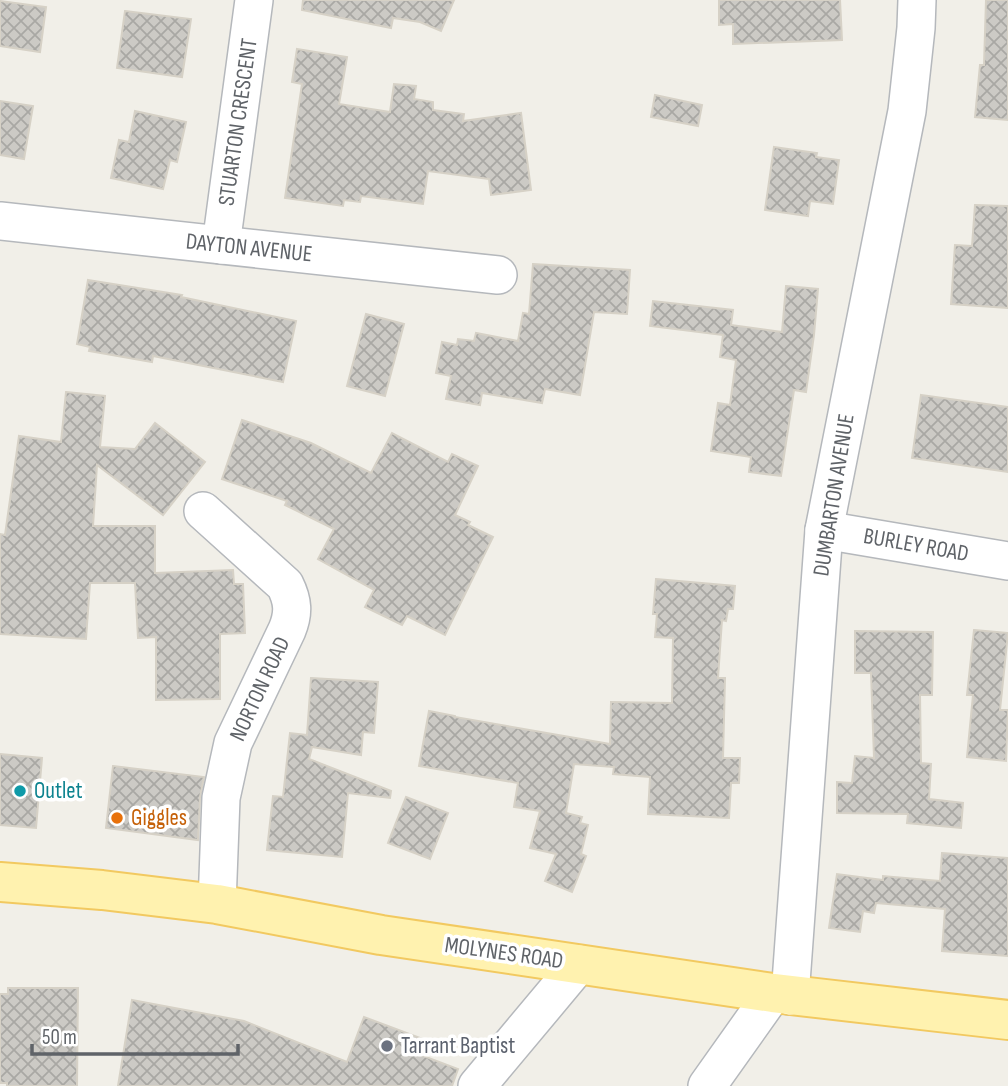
<svg xmlns="http://www.w3.org/2000/svg" width="1008" height="1086" font-family="'Sofia Sans Condensed',sans-serif">
  <defs>
    <pattern id="building-cross-hatch" width="8" height="8" patternUnits="userSpaceOnUse" patternTransform="scale(1.75)"><rect width="8" height="8" fill="#cccac5"/><path d="M0 0l8 8M0 8l8-8" fill="none" stroke="#a9a8a4"/></pattern>
  </defs>
  <rect width="100%" height="100%" fill="#f1efe8"/>
  <g fill="url(#building-cross-hatch)" stroke="#d6d1c6" stroke-width="2">
    <path d="M 303,0 L 454,0 L 441,31 L 420,22 L 393,18 L 391,28 L 302,10 Z"/>
    <path d="M 719,0 L 840,0 L 842,40 L 733,44 L 733,24 L 719,25 Z"/>
    <path d="M 986,0 L 1008,0 L 1008,120 L 975,117 L 980,65 L 984,65 Z"/>
    <path d="M 0,1 L 46,7 L 40,52 L 0,46 Z"/>
    <path d="M 125,11 L 191,19 L 182,77 L 117,68 Z"/>
    <path d="M 297,49 L 347,57 L 339,104 L 390,112 L 394,84 L 416,86 L 414,99 L 433,102 L 433,110 L 464,114 L 463,121 L 521,113 L 531,190 L 491,195 L 489,179 L 428,171 L 423,204 L 361,196 L 360,202 L 344,200 L 343,206 L 285,198 L 302,84 L 292,82 Z"/>
    <path d="M 655,95 L 702,105 L 698,126 L 651,117 Z"/>
    <path d="M 0,101 L 33,106 L 24,159 L 0,155 Z"/>
    <path d="M 135,111 L 186,122 L 177,162 L 170,160 L 163,189 L 111,178 L 119,140 L 129,142 Z"/>
    <path d="M 774,147 L 817,153 L 816,157 L 839,160 L 833,204 L 810,201 L 808,216 L 765,210 Z"/>
    <path d="M 975,205 L 1008,206 L 1008,308 L 951,304 L 955,245 L 972,246 Z"/>
    <path d="M 533,264 L 630,270 L 627,314 L 594,312 L 580,395 L 545,389 L 542,403 L 482,393 L 480,405 L 446,399 L 451,376 L 436,373 L 442,342 L 457,345 L 458,339 L 474,341 L 476,333 L 518,341 L 523,313 L 529,314 Z"/>
    <path d="M 88,280 L 182,295 L 181,297 L 296,321 L 283,382 L 153,356 L 152,362 L 89,351 L 90,347 L 77,344 Z"/>
    <path d="M 786,286 L 818,289 L 814,335 L 806,392 L 794,390 L 781,476 L 749,472 L 751,457 L 711,451 L 718,403 L 730,405 L 736,360 L 720,357 L 723,335 L 650,326 L 653,301 L 733,310 L 731,325 L 782,332 Z"/>
    <path d="M 366,314 L 404,324 L 385,396 L 347,386 Z"/>
    <path d="M 66,392 L 105,396 L 100,447 L 135,449 L 155,423 L 205,462 L 163,515 L 97,465 L 93,526 L 155,526 L 155,573 L 233,570 L 234,584 L 243,584 L 245,633 L 220,634 L 220,699 L 156,700 L 156,637 L 138,638 L 135,583 L 90,583 L 86,639 L 0,634 L 0,534 L 5,535 L 19,436 L 61,442 Z"/>
    <path d="M 921,395 L 1008,407 L 1008,472 L 912,458 Z"/>
    <path d="M 242,420 L 311,443 L 371,473 L 392,433 L 448,462 L 452,454 L 478,466 L 455,515 L 470,522 L 468,525 L 493,537 L 445,635 L 407,616 L 402,625 L 365,607 L 374,590 L 318,559 L 334,529 L 285,505 L 287,501 L 222,479 Z"/>
    <path d="M 656,579 L 735,586 L 733,609 L 728,609 L 726,621 L 722,620 L 718,678 L 725,678 L 723,758 L 740,758 L 739,783 L 731,783 L 729,818 L 648,814 L 650,777 L 613,774 L 614,767 L 574,764 L 566,813 L 582,817 L 580,823 L 588,825 L 581,854 L 586,856 L 572,892 L 545,881 L 556,854 L 530,848 L 540,811 L 514,807 L 518,783 L 419,766 L 429,711 L 455,716 L 455,717 L 610,744 L 611,702 L 672,703 L 673,638 L 655,637 L 657,614 L 653,614 Z"/>
    <path d="M 974,630 L 1008,633 L 1000,710 L 1008,710 L 1006,761 L 967,757 L 973,695 L 967,695 Z"/>
    <path d="M 855,631 L 933,632 L 932,695 L 920,695 L 921,763 L 931,764 L 929,799 L 963,803 L 961,828 L 907,823 L 908,814 L 837,813 L 837,782 L 852,783 L 855,756 L 874,758 L 871,673 L 855,673 Z"/>
    <path d="M 311,678 L 378,682 L 374,733 L 363,732 L 361,755 L 312,747 L 309,759 L 391,791 L 390,798 L 348,793 L 342,857 L 267,850 L 273,796 L 283,797 L 290,733 L 307,735 Z"/>
    <path d="M 0,754 L 42,758 L 36,828 L 0,825 Z"/>
    <path d="M 113,766 L 204,777 L 200,797 L 198,840 L 106,828 Z"/>
    <path d="M 406,797 L 448,813 L 430,859 L 388,843 Z"/>
    <path d="M 942,853 L 1008,858 L 1008,956 L 942,951 L 945,909 L 876,903 L 874,913 L 863,911 L 860,932 L 829,928 L 837,874 L 883,880 L 883,876 L 940,881 Z"/>
    <path d="M 8,988 L 78,988 L 77,1086 L 7,1086 L 7,1083 L 0,1083 L 0,994 L 8,994 Z"/>
    <path d="M 132,1000 L 244,1021 L 347,1062 L 364,1017 L 423,1039 L 418,1054 L 458,1069 L 452,1086 L 118,1086 Z"/>
  </g>
  <g fill="none" stroke-linecap="round" stroke-linejoin="round">
    <defs>
      <g id="minor">
        <path d="M 0,221 L 498,275"/>
        <path d="M 221,245 L 254,0"/>
        <path d="M 203,511 L 285,585 C 293,601 294,613 287,630 L 233,743 L 221,798 L 217,904"/>
        <path d="M 824,530 L 1008,561"/>
        <path d="M 790,996 L 824,530 L 907,111 L 916,28 L 917,0"/>
        <path d="M 477,1086 L 579,964"/>
        <path d="M 707,1086 L 773,993"/>
      </g>
      <path id="major" d="M 0,882 L 102,890 L 217,904 L 381,935 L 773,993 L 1008,1020"/>
    </defs>
    <use href="#minor" stroke="#b5b8bc" stroke-width="40"/>
    <use href="#major" stroke="#f2c960" stroke-width="42"/>
    <use href="#minor" stroke="#fff" stroke-width="37"/>
    <use href="#major" stroke="#fff2af" stroke-width="38"/>
  </g>
  <circle fill="#0f9aa8" stroke="#fff" stroke-width="2.5" cx="20" cy="791" r="7"/>
  <circle fill="#e8710a" stroke="#fff" stroke-width="2.5" cx="117" cy="818" r="7"/>
  <circle fill="#6b7280" stroke="#fff" stroke-width="2.5" cx="387" cy="1046" r="7"/>
  <g text-anchor="middle" dominant-baseline="central" stroke-width="7" stroke-linejoin="round" paint-order="stroke">
    <g font-size="23" fill="#5f6368" stroke="#fff">
      <text transform="translate(238 122) rotate(-82)">STUARTON CRESCENT</text>
      <text transform="translate(249 248) rotate(6)">DAYTON AVENUE</text>
      <text transform="translate(834 495) rotate(-81)">DUMBARTON AVENUE</text>
      <text transform="translate(916 545) rotate(10)">BURLEY ROAD</text>
      <text transform="translate(260 689) rotate(-65)">NORTON ROAD</text>
      <text transform="translate(504 953) rotate(8)">MOLYNES ROAD</text>
    </g>
    <g font-size="23" fill="#0d838f" stroke="#fff" text-anchor="start">
      <text x="34" y="791">Outlet</text>
    </g>
    <g font-size="23" fill="#c56008" stroke="#fff" text-anchor="start">
      <text x="131" y="818">Giggles</text>
    </g>
    <g font-size="23" fill="#5b616d" stroke="#fff" text-anchor="start">
      <text x="401" y="1046">Tarrant Baptist</text>
    </g>
  </g>
  <path d="M32 1044v10h206v-10" fill="none" stroke="#5f6368" stroke-width="3.5"/>
  <text x="42" y="1044" font-size="21" fill="#5f6368" stroke="#ffffff" stroke-width="5" paint-order="stroke">50 m</text>
</svg>
